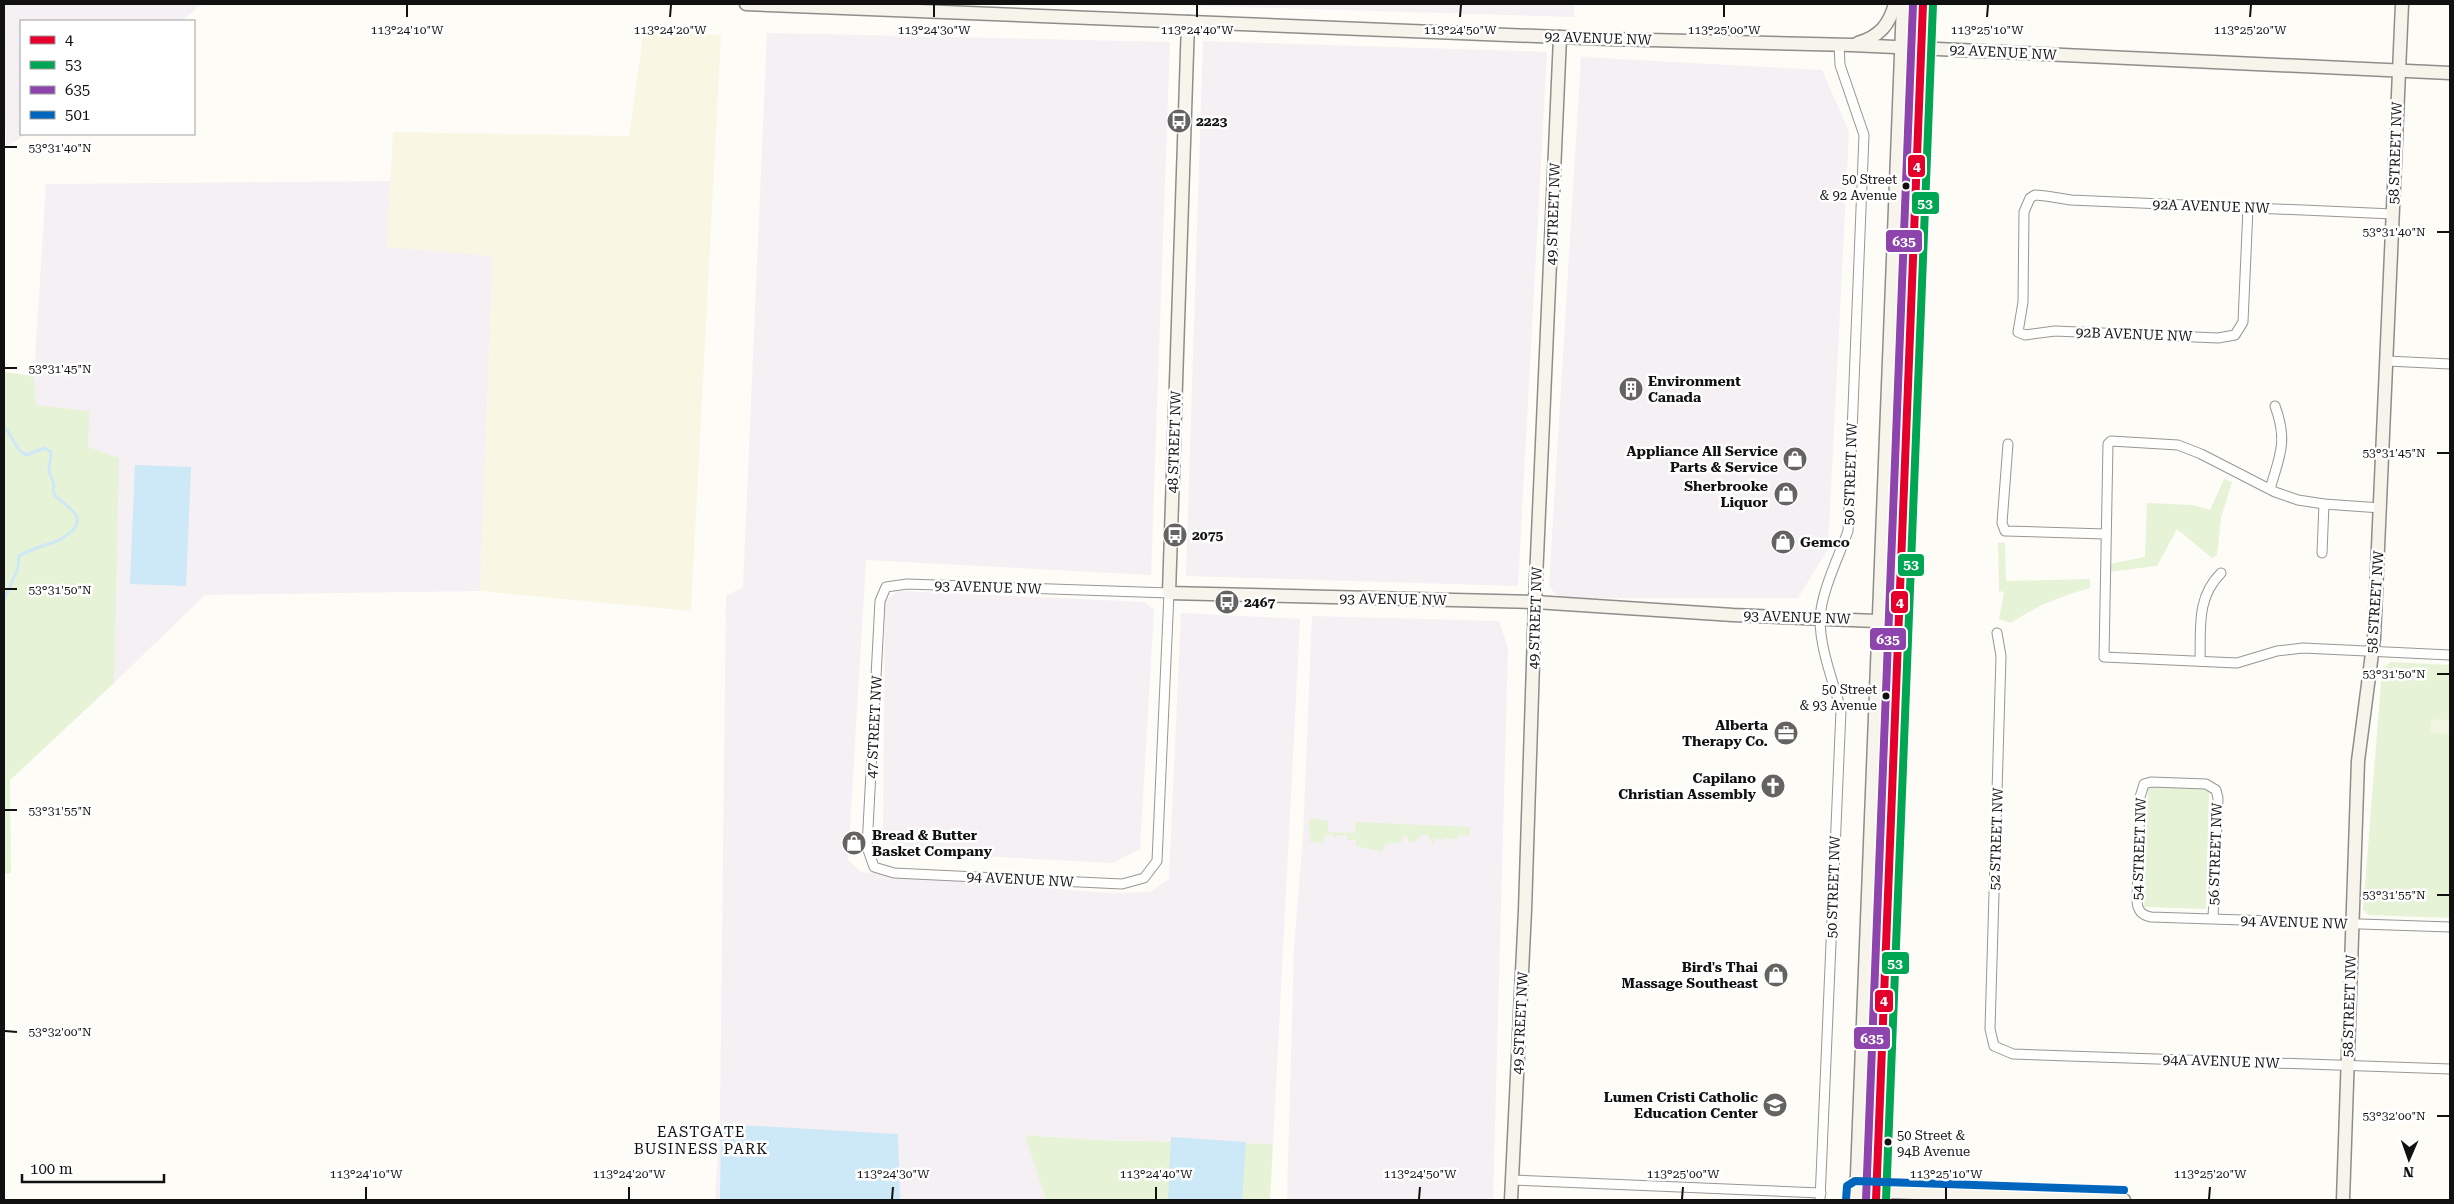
<svg xmlns="http://www.w3.org/2000/svg" width="2454" height="1204" font-family="'Roboto Serif',serif">
  <rect width="100%" height="100%" fill="#fdfcf7"/>
  <g fill="#f5f0f3">
    <path d="M 4,4 L 202,4 L 181,21 L 21,21 L 21,134 L 26,134 L 6,147 L 6,133 L 4,132 Z"/>
    <path d="M 1141,4 L 1574,4 L 1574,17 Z"/>
    <path d="M 767,33 L 1170,42 L 1151,575 L 866,560 L 848,860 L 861,872 L 1108,893 L 1150,892 L 1169,879 L 1181,613 L 1300,619 L 1273,1144 L 1096,1140 L 1026,1135 L 1046,1200 L 715,1200 L 720,1115 L 726,596 L 743,587 Z"/>
    <path d="M 1203,41 L 1547,52 L 1518,586 L 1186,576 Z"/>
    <path d="M 1581,57 L 1822,70 L 1849,132 L 1828,549 L 1798,598 L 1559,598 L 1549,586 Z"/>
    <path d="M 390,181 L 388,247 L 493,255 L 480,591 L 205,595 L 114,683 L 114,457 L 87,447 L 36,405 L 34,376 L 46,184 Z"/>
    <path d="M 898,591 L 1145,602 L 1154,610 L 1140,849 L 1113,863 L 901,852 L 883,836 L 885,601 Z"/>
    <path d="M 1312,616 L 1499,621 L 1508,648 L 1493,1200 L 1287,1200 L 1294,947 L 1303,836 Z"/>
  </g>
  <path fill="#f9f7e4" d="M 644,30 L 721,35 L 691,611 L 480,591 L 493,256 L 387,247 L 393,132 L 629,136 Z"/>
  <g fill="#e7f3d7">
    <path d="M 4,372 L 34,376 L 36,405 L 89,411 L 88,447 L 119,458 L 114,683 L 10,780 L 11,873 L 4,874 Z"/>
    <path d="M 2224,479 L 2232,482 L 2221,518 L 2217,555 L 2212,558 L 2177,529 L 2157,566 L 2108,572 L 2109,564 L 2145,557 L 2147,503 L 2193,505 L 2210,510 Z"/>
    <path d="M 2005,542 L 2006,581 L 2090,579 L 2090,588 C 2061,596 2036,606 2011,623 L 1999,619 L 2004,592 L 1999,591 L 1998,543 Z"/>
    <path d="M 2390,662 L 2450,665 L 2450,918 L 2369,915 L 2363,910 L 2382,670 Z"/>
    <path d="M 2148,787 L 2209,789 L 2206,909 L 2144,907 Z"/>
    <path d="M 1309,818 L 1328,821 L 1328,832 L 1355,833 L 1356,822 L 1470,827 L 1470,835 L 1458,836 L 1457,839 L 1443,838 L 1443,841 L 1435,838 L 1433,845 L 1428,835 L 1420,835 L 1420,838 L 1416,839 L 1415,842 L 1408,843 L 1408,837 L 1403,836 L 1402,842 L 1386,844 L 1382,852 L 1356,846 L 1356,840 L 1348,840 L 1346,835 L 1337,835 L 1335,840 L 1334,835 L 1325,835 L 1324,843 L 1310,842 Z"/>
    <path d="M 1025,1135 L 1096,1140 L 1273,1144 L 1270,1200 L 1046,1200 Z"/>
  </g>
  <path fill="#f0f6e1" d="M 2431,719 L 2450,720 L 2450,734 L 2430,733 Z"/>
  <g fill="#cde8f7">
    <path d="M 135,465 L 191,467 L 186,586 L 130,584 Z"/>
    <path d="M 721,1124 L 898,1134 L 900,1200 L 720,1200 Z"/>
    <path d="M 1171,1137 L 1246,1142 L 1242,1200 L 1168,1200 Z"/>
  </g>
  <g fill="none" stroke-linecap="round" stroke-linejoin="round">
    <path stroke="#cde8f7" stroke-width="3" d="M 4,427 C 13,435 15,450 26,455 L 44,448 L 51,452 C 51,458 49,465 49,471 C 50,476 54,481 54,486 C 54,490 52,489 54,493 C 57,503 91,513 71,532 C 57,545 34,546 19,556 L 18,568 L 4,600"/>
    <defs>
      <g id="street">
        <path d="M 2248,208 L 2243,322 L 2235,335 L 2218,338 L 2055,331 L 2025,335 L 2018,332 L 2023,302 L 2024,212 L 2030,198 L 2035,195 L 2046,196 L 2071,200 L 2393,214"/>
        <path d="M 2387,361 L 2450,364"/>
        <path d="M 2008,444 L 2002,523 L 2005,531 L 2105,534"/>
        <path d="M 2270,489 C 2280,455 2288,441 2275,406"/>
        <path d="M 2381,508 L 2324,504 L 2298,500 L 2275,492 L 2201,454 L 2178,445 L 2111,441 L 2108,444 L 2104,657 L 2237,663 L 2277,651 L 2303,648 L 2450,655"/>
        <path d="M 2322,553 L 2324,504"/>
        <path d="M 907,584 L 1169,593 L 1157,861 L 1144,878 L 1122,884 L 894,873 L 874,867 L 867,847 L 880,601 L 886,587 Z"/>
        <path d="M 1997,633 L 2001,656 L 1990,1029 L 1994,1046 L 2013,1054 L 2450,1069"/>
        <path d="M 2200,661 C 2201,628 2196,598 2221,573"/>
        <path d="M 2213,919 L 2218,798 L 2216,790 L 2206,784 L 2151,782 L 2144,784 L 2140,797 L 2137,899 C 2137,909 2140,915 2151,917 L 2450,927"/>
        <path d="M 1512,1180 L 1821,1193"/>
        <path d="M 1820,1200 L 1841,710 C 1833,681 1820,649 1820,619 C 1821,592 1839,556 1848,531 L 1864,135 L 1840,65 L 1839,44"/>
      </g>
      <g id="secondary">
        <path d="M 746,4 L 1609,39 L 1852,45 L 2450,73"/>
        <path d="M 1188,22 L 1169,593 L 1535,602 L 1733,615 L 1900,622"/>
        <path d="M 1858,43 C 1880,36 1889,25 1895,4"/>
        <path d="M 1856,1191 L 2124,1200"/>
        <path d="M 1511,1200 L 1525,910 L 1535,602 L 1560,37"/>
        <path d="M 1856,1200 L 1903,4"/>
        <path d="M 1876,1200 L 1923,4"/>
        <path d="M 2343,1200 L 2358,761 L 2374,638 L 2402,4"/>
      </g>
    </defs>
    <use href="#street" stroke="#979795" stroke-width="11"/>
    <use href="#secondary" stroke="#8e8d8b" stroke-width="15"/>
    <use href="#street" stroke="#fffffe" stroke-width="9"/>
    <use href="#secondary" stroke="#f6f4eb" stroke-width="12"/>
    <defs>
      <path id="bus-1" d="M 1876,1200 L 1923,4"/>
      <path id="bus-2" d="M 1886,1200 L 1933,4"/>
      <path id="bus-3" d="M 1866,1200 L 1913,4"/>
      <path id="bus-4" d="M 1846,1200 L 1847,1186 L 1855,1181 L 2124,1190"/>
    </defs>
    <use href="#bus-1" stroke="#fff" stroke-width="11"/>
    <use href="#bus-2" stroke="#fff" stroke-width="11"/>
    <use href="#bus-3" stroke="#fff" stroke-width="11"/>
    <use href="#bus-4" stroke="#fff" stroke-width="11"/>
    <use href="#bus-1" stroke="#e4002b" stroke-width="8"/>
    <use href="#bus-2" stroke="#00a651" stroke-width="8"/>
    <use href="#bus-3" stroke="#8e44ad" stroke-width="8"/>
    <use href="#bus-4" stroke="#0065bd" stroke-width="8"/>
  </g>
  <path fill="none" stroke="#111" stroke-width="2" d="M 407,17 L 407,5M 670,17 L 671,5M 934,17 L 934,5M 1197,17 L 1197,5M 1460,17 L 1461,5M 1724,17 L 1724,5M 1987,17 L 1988,5M 2250,17 L 2251,5M 5,147 L 17,147M 2437,232 L 2449,232M 5,368 L 17,368M 2437,453 L 2449,453M 5,589 L 17,589M 2437,674 L 2449,674M 5,810 L 17,810M 2437,895 L 2449,895M 5,1031 L 17,1032M 2437,1116 L 2449,1116M 366,1199 L 366,1187M 629,1199 L 629,1187M 892,1199 L 893,1187M 1156,1199 L 1156,1187M 1419,1199 L 1420,1187M 1682,1199 L 1683,1187M 1946,1199 L 1946,1187M 2209,1199 L 2210,1187"/>
  <defs>
    <symbol id="bus-disc" viewBox="-11 -11 22 22"><circle r="9.5" fill="#646362" stroke="#fff"/><path d="M-5-6H5V4H4V6H2V4H-2V6H-4V4H-5ZM-3.5-4V0h7V-4ZM-3.5 1.2v1.5H-2V1.2ZM2 1.2v1.5H3.5V1.2Z" fill="#fff"/></symbol>
    <symbol id="building-disc" viewBox="-11 -11 22 22"><circle r="9.5" fill="#646362" stroke="#fff"/><path d="M-4-6H4V6H1V3H-1V6H-4ZM-2.5-4.3h1.7v1.8h-1.7ZM.8-4.3h1.7v1.8H.8ZM-2.5-1h1.7V.8h-1.7ZM.8-1h1.7V.8H.8Z" fill="#fff"/></symbol>
    <symbol id="shop-disc" viewBox="-11 -11 22 22"><circle r="9.5" fill="#646362" stroke="#fff"/><path d="M-5-2.5h2.3a2.7 3.5 0 0 1 5.4 0H5L5.5 6h-11ZM-1.5-2.5h3a1.5 2.3 0 0 0-3 0Z" fill="#fff"/></symbol>
    <symbol id="office-disc" viewBox="-11 -11 22 22"><circle r="9.5" fill="#646362" stroke="#fff"/><path d="M-6-3h4V-5.5h4V-3h4V5H-6ZM-1-4.5V-3h2v-1.5ZM-6 0V1H6V0Z" fill="#fff"/></symbol>
    <symbol id="church-disc" viewBox="-11 -11 22 22"><circle r="9.5" fill="#646362" stroke="#fff"/><path d="M-1.2-6h2.4v3.5h3.3v2.4h-3.3V6h-2.4V-.1h-3.3v-2.4h3.3Z" fill="#fff"/></symbol>
    <symbol id="university-disc" viewBox="-11 -11 22 22"><circle r="9.5" fill="#646362" stroke="#fff"/><path d="M0-5L7-2L0 1L-7-2ZM-4 1L0 2.5L4 1V4Q0 6-4 4Z" fill="#fff"/></symbol>
  </defs>
  <g fill-rule="evenodd">
    <use href="#bus-disc" x="1165" y="107" width="28" height="28"/>
    <use href="#building-disc" x="1617" y="375" width="28" height="28"/>
    <use href="#shop-disc" x="1781" y="445" width="28" height="28"/>
    <use href="#shop-disc" x="1772" y="480" width="28" height="28"/>
    <use href="#bus-disc" x="1161" y="521" width="28" height="28"/>
    <use href="#shop-disc" x="1769" y="528" width="28" height="28"/>
    <use href="#bus-disc" x="1213" y="588" width="28" height="28"/>
    <use href="#office-disc" x="1772" y="719" width="28" height="28"/>
    <use href="#church-disc" x="1759" y="772" width="28" height="28"/>
    <use href="#shop-disc" x="840" y="829" width="28" height="28"/>
    <use href="#shop-disc" x="1762" y="961" width="28" height="28"/>
    <use href="#university-disc" x="1761" y="1091" width="28" height="28"/>
  </g>
  <g fill="#111" stroke="#fff" stroke-width="2">
    <circle cx="1906" cy="186" r="4.5"/>
    <circle cx="1886" cy="696" r="4.5"/>
    <circle cx="1888" cy="1142" r="4.5"/>
  </g>
  <g text-anchor="middle" dominant-baseline="central" stroke-width="5" stroke-linejoin="round" paint-order="stroke">
    <g font-size="13" fill="#111" stroke="#fff" text-anchor="end">
      <text x="1897" y="179">50 Street<tspan x="1897" dy="16">&amp; 92 Avenue</tspan></text>
      <text x="1877" y="689">50 Street<tspan x="1877" dy="16">&amp; 93 Avenue</tspan></text>
      <text x="1897" y="1135" text-anchor="start">50 Street &amp;<tspan x="1897" dy="16">94B Avenue</tspan></text>
    </g>
    <g font-size="14" fill="#111" stroke="#fff">
      <text transform="translate(1598 38) rotate(2)">92 AVENUE NW</text>
      <text transform="translate(2003 52) rotate(3)">92 AVENUE NW</text>
      <text transform="translate(2395 153) rotate(-88)">58 STREET NW</text>
      <text transform="translate(2211 206) rotate(2)">92A AVENUE NW</text>
      <text transform="translate(1553 214) rotate(-88)">49 STREET NW</text>
      <text transform="translate(2134 334) rotate(2)">92B AVENUE NW</text>
      <text transform="translate(1174 442) rotate(-88)">48 STREET NW</text>
      <text transform="translate(1850 474) rotate(-88)">50 STREET NW</text>
      <text transform="translate(988 587) rotate(2)">93 AVENUE NW</text>
      <text transform="translate(1393 599) rotate(1)">93 AVENUE NW</text>
      <text transform="translate(2375 602) rotate(-86)">58 STREET NW</text>
      <text transform="translate(1797 617) rotate(2)">93 AVENUE NW</text>
      <text transform="translate(1535 618) rotate(-88)">49 STREET NW</text>
      <text transform="translate(874 727) rotate(-87)">47 STREET NW</text>
      <text transform="translate(1996 839) rotate(-88)">52 STREET NW</text>
      <text transform="translate(2139 849) rotate(-88)">54 STREET NW</text>
      <text transform="translate(2215 854) rotate(-88)">56 STREET NW</text>
      <text transform="translate(1020 879) rotate(3)">94 AVENUE NW</text>
      <text transform="translate(1833 887) rotate(-88)">50 STREET NW</text>
      <text transform="translate(2294 922) rotate(2)">94 AVENUE NW</text>
      <text transform="translate(2349 1006) rotate(-88)">58 STREET NW</text>
      <text transform="translate(1520 1023) rotate(-87)">49 STREET NW</text>
      <text transform="translate(2221 1061) rotate(2)">94A AVENUE NW</text>
    </g>
    <g font-size="14" font-weight="bold" fill="#111" stroke="#fff" text-anchor="start">
      <text x="1196" y="121">2223</text>
      <text x="1648" y="381">Environment<tspan x="1648" dy="16">Canada</tspan></text>
      <text x="1778" y="451" text-anchor="end">Appliance All Service<tspan x="1778" dy="16">Parts &amp; Service</tspan></text>
      <text x="1768" y="486" text-anchor="end">Sherbrooke<tspan x="1768" dy="16">Liquor</tspan></text>
      <text x="1192" y="535">2075</text>
      <text x="1800" y="542">Gemco</text>
      <text x="1244" y="602">2467</text>
      <text x="1768" y="725" text-anchor="end">Alberta<tspan x="1768" dy="16">Therapy Co.</tspan></text>
      <text x="1756" y="778" text-anchor="end">Capilano<tspan x="1756" dy="16">Christian Assembly</tspan></text>
      <text x="872" y="835">Bread &amp; Butter<tspan x="872" dy="16">Basket Company</tspan></text>
      <text x="1758" y="967" text-anchor="end">Bird's Thai<tspan x="1758" dy="16">Massage Southeast</tspan></text>
      <text x="1758" y="1097" text-anchor="end">Lumen Cristi Catholic<tspan x="1758" dy="16">Education Center</tspan></text>
    </g>
    <g font-size="15" letter-spacing="1" fill="#111" stroke="#fff">
      <text x="701" y="1132">EASTGATE<tspan x="701" dy="17">BUSINESS PARK</tspan></text>
    </g>
  </g>
  <g font-size="12" text-anchor="middle" fill="#111" stroke="#fff" stroke-width="5" stroke-linejoin="round" paint-order="stroke">
    <text x="407" y="34">113°24'10"W</text>
    <text x="670" y="34">113°24'20"W</text>
    <text x="934" y="34">113°24'30"W</text>
    <text x="1197" y="34">113°24'40"W</text>
    <text x="1460" y="34">113°24'50"W</text>
    <text x="1724" y="34">113°25'00"W</text>
    <text x="1987" y="34">113°25'10"W</text>
    <text x="2250" y="34">113°25'20"W</text>
    <text x="60" y="152">53°31'40"N</text>
    <text x="2394" y="236">53°31'40"N</text>
    <text x="60" y="373">53°31'45"N</text>
    <text x="2394" y="457">53°31'45"N</text>
    <text x="60" y="594">53°31'50"N</text>
    <text x="2394" y="678">53°31'50"N</text>
    <text x="60" y="815">53°31'55"N</text>
    <text x="2394" y="899">53°31'55"N</text>
    <text x="60" y="1036">53°32'00"N</text>
    <text x="2394" y="1120">53°32'00"N</text>
    <text x="366" y="1178">113°24'10"W</text>
    <text x="629" y="1178">113°24'20"W</text>
    <text x="893" y="1178">113°24'30"W</text>
    <text x="1156" y="1178">113°24'40"W</text>
    <text x="1420" y="1178">113°24'50"W</text>
    <text x="1683" y="1178">113°25'00"W</text>
    <text x="1946" y="1178">113°25'10"W</text>
    <text x="2210" y="1178">113°25'20"W</text>
  </g>
  <g stroke="#fff" stroke-width="2">
    <rect x="1907" y="154" width="19" height="24" rx="5" fill="#e4002b"/>
    <rect x="1911" y="191" width="29" height="24" rx="5" fill="#00a651"/>
    <rect x="1885" y="229" width="38" height="24" rx="5" fill="#8e44ad"/>
    <rect x="1897" y="553" width="28" height="24" rx="5" fill="#00a651"/>
    <rect x="1890" y="590" width="19" height="24" rx="5" fill="#e4002b"/>
    <rect x="1869" y="627" width="38" height="24" rx="5" fill="#8e44ad"/>
    <rect x="1881" y="951" width="29" height="24" rx="5" fill="#00a651"/>
    <rect x="1874" y="989" width="20" height="24" rx="5" fill="#e4002b"/>
    <rect x="1853" y="1026" width="38" height="24" rx="5" fill="#8e44ad"/>
  </g>
  <g font-size="14" text-anchor="middle" font-weight="bold" fill="#fff">
    <text x="1917" y="171">4</text>
    <text x="1925" y="208">53</text>
    <text x="1904" y="246">635</text>
    <text x="1911" y="569">53</text>
    <text x="1900" y="607">4</text>
    <text x="1888" y="644">635</text>
    <text x="1895" y="968">53</text>
    <text x="1884" y="1005">4</text>
    <text x="1872" y="1043">635</text>
  </g>
  <rect width="2454" height="1204" fill="none" stroke="#111111" stroke-width="10"/>
  <rect x="20" y="20" width="175" height="115" fill="#ffffff" stroke="#a0a0a0"/>
  <rect x="30" y="36" width="25" height="8" fill="#e4002b" stroke="#a0a0a0"/>
  <text x="65" y="45" font-size="15" fill="#111111">4</text>
  <rect x="30" y="61" width="25" height="8" fill="#00a651" stroke="#a0a0a0"/>
  <text x="65" y="70" font-size="15" fill="#111111">53</text>
  <rect x="30" y="86" width="25" height="8" fill="#8e44ad" stroke="#a0a0a0"/>
  <text x="65" y="95" font-size="15" fill="#111111">635</text>
  <rect x="30" y="111" width="25" height="8" fill="#0065bd" stroke="#a0a0a0"/>
  <text x="65" y="120" font-size="15" fill="#111111">501</text>
  <g transform="translate(2409 1159) rotate(182)" stroke="#ffffff" stroke-width="4" paint-order="stroke">
  <path d="M0-4L9 19L0 12L-9 19Z" fill="#111111"/>
  <text y="-8" font-size="14" font-weight="bold" text-anchor="middle" fill="#111111">N</text>
  </g>
  <path d="M22 1174v8h142v-8" fill="none" stroke="#111111" stroke-width="2.5"/>
  <text x="30" y="1174" font-size="15" fill="#111111" stroke="#ffffff" stroke-width="4" paint-order="stroke">100 m</text>
</svg>
